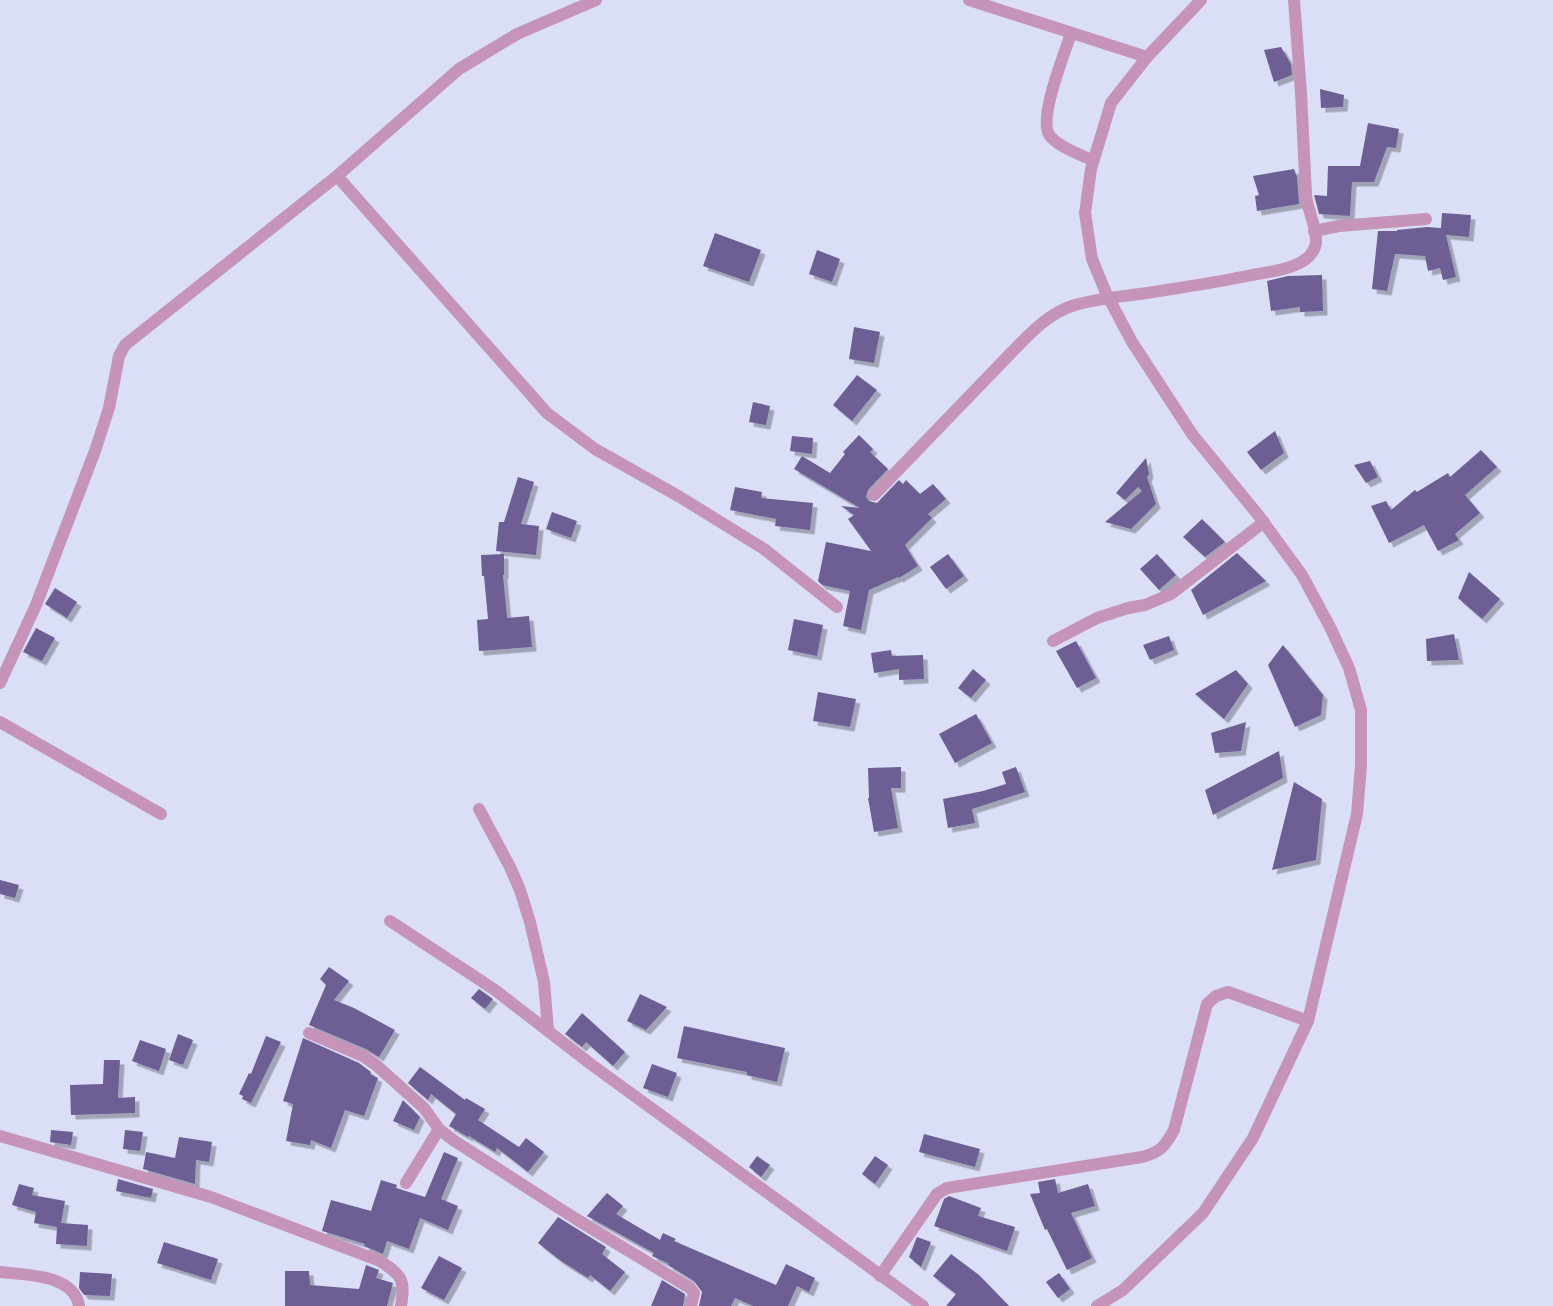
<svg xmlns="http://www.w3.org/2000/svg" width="1553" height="1306" font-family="Mulish,sans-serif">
  <defs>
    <filter id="shadow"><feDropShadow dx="4.5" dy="4.5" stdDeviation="0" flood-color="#0004"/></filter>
  </defs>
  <rect width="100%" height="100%" fill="#dadff7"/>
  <g fill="#6d5e93" filter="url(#shadow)">
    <path d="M 1281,47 L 1291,64 L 1292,75 L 1274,82 L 1264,50 Z"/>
    <path d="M 1320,89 L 1344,95 L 1343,107 L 1321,108 Z"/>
    <path d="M 1368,123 L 1399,129 L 1396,148 L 1387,147 L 1374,182 L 1352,182 L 1350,216 L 1319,214 L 1314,195 L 1327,196 L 1328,166 L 1360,166 Z"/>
    <path d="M 1294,169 L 1297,177 L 1299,204 L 1257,211 L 1255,196 L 1259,195 L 1253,176 Z"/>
    <path d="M 1442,213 L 1471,215 L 1469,237 L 1446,235 L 1456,277 L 1443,280 L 1440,268 L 1428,271 L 1425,256 L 1395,254 L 1387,291 L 1372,289 L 1378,231 L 1397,231 L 1397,230 L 1427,227 L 1441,228 Z"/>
    <path d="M 715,233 L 761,250 L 749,282 L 703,266 Z"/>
    <path d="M 817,250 L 840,259 L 832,282 L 809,274 Z"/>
    <path d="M 1322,275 L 1323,311 L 1300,312 L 1300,307 L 1271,311 L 1267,281 L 1288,276 Z"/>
    <path d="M 854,327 L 880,332 L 874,363 L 849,359 Z"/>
    <path d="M 857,375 L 877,390 L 852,421 L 833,405 Z"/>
    <path d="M 753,402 L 770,406 L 766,425 L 749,422 Z"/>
    <path d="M 1275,431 L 1284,453 L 1261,470 L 1247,452 Z"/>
    <path d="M 859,435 L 873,449 L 870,452 L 888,469 L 868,490 L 866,497 L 869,501 L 877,503 L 899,480 L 903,484 L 906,480 L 920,494 L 933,484 L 946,499 L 928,514 L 932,518 L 905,545 L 918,566 L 899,578 L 898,577 L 869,590 L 861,630 L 843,626 L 850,591 L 822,585 L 818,581 L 826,542 L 871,551 L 848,519 L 854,515 L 841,506 L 860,508 L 794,469 L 802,456 L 830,473 L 845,454 L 843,452 Z"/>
    <path d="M 792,436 L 813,438 L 812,454 L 790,451 Z"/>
    <path d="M 1481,450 L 1497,467 L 1465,495 L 1480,513 L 1455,534 L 1459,540 L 1438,551 L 1424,525 L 1389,543 L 1371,506 L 1386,501 L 1391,510 L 1415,490 L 1417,492 L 1448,473 L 1450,477 Z"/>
    <path d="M 1146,458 L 1149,474 L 1147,477 L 1156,504 L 1131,529 L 1105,522 L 1142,491 L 1138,487 L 1125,500 L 1116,493 Z"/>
    <path d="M 1370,461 L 1378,477 L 1366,483 L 1354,465 Z"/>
    <path d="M 518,477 L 534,482 L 521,524 L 539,526 L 536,555 L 496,551 L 499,522 L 504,522 Z"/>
    <path d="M 735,487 L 762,492 L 761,498 L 813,503 L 810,530 L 775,526 L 776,519 L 730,510 Z"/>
    <path d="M 552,512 L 577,521 L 571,538 L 546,529 Z"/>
    <path d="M 1202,519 L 1225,542 L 1205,557 L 1183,537 Z"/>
    <path d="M 1237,553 L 1266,581 L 1203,615 L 1191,590 Z"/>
    <path d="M 504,554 L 504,575 L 503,575 L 507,618 L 529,616 L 532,647 L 479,651 L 477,620 L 488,619 L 484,576 L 482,576 L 481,555 Z"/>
    <path d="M 948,554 L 964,576 L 946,589 L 930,567 Z"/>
    <path d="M 1157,554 L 1176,575 L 1159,590 L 1140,569 Z"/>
    <path d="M 1469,572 L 1500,599 L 1482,619 L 1458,598 Z"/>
    <path d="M 55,588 L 77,602 L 67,618 L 45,604 Z"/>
    <path d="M 794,619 L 823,625 L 817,656 L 788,650 Z"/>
    <path d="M 36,628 L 55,638 L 42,661 L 23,652 Z"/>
    <path d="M 1454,634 L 1459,660 L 1427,661 L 1426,639 Z"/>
    <path d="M 1169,636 L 1174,650 L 1150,660 L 1143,645 Z"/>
    <path d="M 1076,641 L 1096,678 L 1077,688 L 1056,651 Z"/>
    <path d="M 1283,645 L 1323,695 L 1321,715 L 1295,727 L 1268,665 Z"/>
    <path d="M 891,650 L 892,656 L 923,655 L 924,679 L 899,680 L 899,669 L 874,673 L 871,653 Z"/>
    <path d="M 973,669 L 986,680 L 971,698 L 958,688 Z"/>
    <path d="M 1236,670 L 1248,684 L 1224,719 L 1195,694 Z"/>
    <path d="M 818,692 L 856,699 L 850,727 L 813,721 Z"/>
    <path d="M 976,714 L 992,743 L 955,763 L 939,734 Z"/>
    <path d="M 1246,722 L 1241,751 L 1215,753 L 1211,733 Z"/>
    <path d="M 1279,751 L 1283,778 L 1213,815 L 1205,790 Z"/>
    <path d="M 901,767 L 901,788 L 891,788 L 898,828 L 874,832 L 868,798 L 869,798 L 868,768 Z"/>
    <path d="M 1016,767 L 1025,792 L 972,809 L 975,823 L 948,828 L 943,799 L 983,791 L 1006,784 L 1002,772 Z"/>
    <path d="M 1294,782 L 1322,799 L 1316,860 L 1272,870 Z"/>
    <path d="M 0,880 L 19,885 L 15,898 L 0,894 Z"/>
    <path d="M 329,967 L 349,981 L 334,1000 L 354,1008 L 395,1030 L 379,1057 L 366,1049 L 309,1025 L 326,985 L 320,979 Z"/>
    <path d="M 479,989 L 493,999 L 485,1009 L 471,998 Z"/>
    <path d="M 640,994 L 667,1007 L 646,1030 L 627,1021 Z"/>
    <path d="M 582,1013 L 625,1052 L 613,1066 L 586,1042 L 582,1047 L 565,1034 Z"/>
    <path d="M 684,1026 L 785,1048 L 777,1082 L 747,1075 L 747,1072 L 677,1058 Z"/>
    <path d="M 178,1034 L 193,1040 L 183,1065 L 169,1060 Z"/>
    <path d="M 266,1036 L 281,1042 L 251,1103 L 242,1099 L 243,1096 L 239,1094 L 249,1073 L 251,1074 Z"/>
    <path d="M 303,1038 L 359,1063 L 371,1072 L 370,1074 L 378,1078 L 364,1116 L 345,1110 L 331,1148 L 311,1140 L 310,1145 L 286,1141 L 293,1104 L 283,1101 Z"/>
    <path d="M 140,1040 L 166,1049 L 159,1071 L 132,1061 Z"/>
    <path d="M 104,1060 L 120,1060 L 118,1098 L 135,1097 L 135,1113 L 71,1115 L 70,1085 L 103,1084 Z"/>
    <path d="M 652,1064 L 677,1073 L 668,1097 L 643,1088 Z"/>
    <path d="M 420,1067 L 465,1100 L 466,1098 L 485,1109 L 478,1120 L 519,1147 L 526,1138 L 544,1152 L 528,1172 L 497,1148 L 495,1152 L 469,1136 L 468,1137 L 449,1126 L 456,1114 L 431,1094 L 428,1100 L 408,1083 Z"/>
    <path d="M 403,1100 L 420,1117 L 414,1130 L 393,1121 Z"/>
    <path d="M 51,1130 L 73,1132 L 71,1145 L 50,1142 Z"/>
    <path d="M 125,1130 L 143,1132 L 140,1151 L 123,1149 Z"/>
    <path d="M 924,1134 L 980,1149 L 975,1167 L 919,1152 Z"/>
    <path d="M 179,1137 L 212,1142 L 209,1162 L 196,1160 L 195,1184 L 143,1169 L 146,1152 L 175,1158 Z"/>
    <path d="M 444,1152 L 458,1158 L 441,1199 L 458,1206 L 448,1230 L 420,1218 L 409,1249 L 387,1241 L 383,1254 L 364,1246 L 365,1244 L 322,1231 L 331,1200 L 371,1211 L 381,1180 L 397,1185 L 396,1188 L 425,1197 Z"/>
    <path d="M 757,1156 L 770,1165 L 761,1177 L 749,1167 Z"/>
    <path d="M 875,1156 L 888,1165 L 875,1184 L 862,1174 Z"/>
    <path d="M 118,1179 L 153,1189 L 151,1198 L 116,1191 Z"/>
    <path d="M 1055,1179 L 1058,1193 L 1088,1184 L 1095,1206 L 1071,1213 L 1092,1258 L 1067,1270 L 1047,1229 L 1045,1230 L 1030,1194 L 1040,1193 L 1038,1182 Z"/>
    <path d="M 19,1184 L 34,1188 L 32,1195 L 65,1201 L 61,1223 L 88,1225 L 87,1246 L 56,1244 L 57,1227 L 34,1223 L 36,1212 L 12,1205 Z"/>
    <path d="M 607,1193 L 623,1206 L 616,1214 L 660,1240 L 663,1233 L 676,1239 L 674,1241 L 776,1285 L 786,1264 L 815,1278 L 809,1292 L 797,1286 L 788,1306 L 753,1306 L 735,1298 L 731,1306 L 699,1306 L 702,1292 L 694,1281 L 668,1265 L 669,1264 L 652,1256 L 654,1253 L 587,1216 Z"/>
    <path d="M 949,1196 L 981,1208 L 978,1216 L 1015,1227 L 1007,1251 L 934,1226 L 944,1199 Z"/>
    <path d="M 558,1217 L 606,1247 L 602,1254 L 625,1272 L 610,1291 L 590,1275 L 588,1278 L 561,1261 L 538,1243 Z"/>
    <path d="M 917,1237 L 931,1242 L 921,1267 L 909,1257 Z"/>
    <path d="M 164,1242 L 218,1259 L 211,1280 L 157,1263 Z"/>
    <path d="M 951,1254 L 979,1275 L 1009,1306 L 946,1306 L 956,1294 L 933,1276 Z"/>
    <path d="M 439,1256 L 462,1268 L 444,1300 L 421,1288 Z"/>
    <path d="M 366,1265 L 379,1270 L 376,1278 L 393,1283 L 387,1306 L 285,1306 L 285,1271 L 309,1271 L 310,1285 L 359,1289 Z"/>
    <path d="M 80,1272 L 112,1274 L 110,1296 L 84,1295 L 79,1288 Z"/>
    <path d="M 1059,1273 L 1070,1289 L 1058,1298 L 1046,1282 Z"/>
    <path d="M 662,1280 L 685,1294 L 683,1306 L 651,1306 Z"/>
  </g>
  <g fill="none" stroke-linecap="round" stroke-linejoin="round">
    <g stroke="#c594b8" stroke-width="12">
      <path d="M 969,0 L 1147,57"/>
      <path d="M 1071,33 C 1065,53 1037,120 1050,136 C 1060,148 1080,154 1093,161"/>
      <path d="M 337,176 L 547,413 L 595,449 L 680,497 L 764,549 L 837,607"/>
      <path d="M 1314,231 L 1339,226 L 1426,219"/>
      <path d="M 874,495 L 1010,354 C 1028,336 1047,314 1072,306 C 1094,299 1117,297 1140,294 C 1177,288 1215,283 1252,275 C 1268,272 1289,270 1303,261 C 1308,258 1313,252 1315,247 C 1320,235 1307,209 1306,195 L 1301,93 L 1294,0"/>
      <path d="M 1053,641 L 1097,618 L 1128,608 L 1145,605 L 1171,594 L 1264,522"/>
      <path d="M 0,683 L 36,605 L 95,451 L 109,408 L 119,356 L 125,345 L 337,176 L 459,69 L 517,34 L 596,0"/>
      <path d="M 0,722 L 161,814"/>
      <path d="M 479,809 L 510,867 L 520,890 L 530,922 L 544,982 L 548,1030"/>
      <path d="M 390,921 L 495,990 L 592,1065 L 923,1306"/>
      <path d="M 309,1033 L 363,1056 L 376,1065 L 424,1108 L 439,1129 L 453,1140 L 576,1219 L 690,1288 L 694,1293 L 691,1306"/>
      <path d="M 0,1136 L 211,1197 L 380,1261 C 403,1276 405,1280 401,1306"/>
      <path d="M 406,1183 L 439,1129"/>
      <path d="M 0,1272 C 25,1275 74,1274 79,1306"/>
      <path d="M 880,1276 L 937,1194 L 947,1188 L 1142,1157 C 1161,1152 1165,1146 1174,1130 L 1207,1004 L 1216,996 L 1228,992 L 1308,1021"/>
      <path d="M 1097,1306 L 1123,1290 L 1203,1213 L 1253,1138 L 1308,1021 L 1357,814 L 1361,765 L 1361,710 L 1349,668 L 1330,627 L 1302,575 L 1259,516 L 1192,434 L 1132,342 L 1106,293 L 1092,259 L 1085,213 L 1091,169 L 1111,103 L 1147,57 L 1201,0"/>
    </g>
  </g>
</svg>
